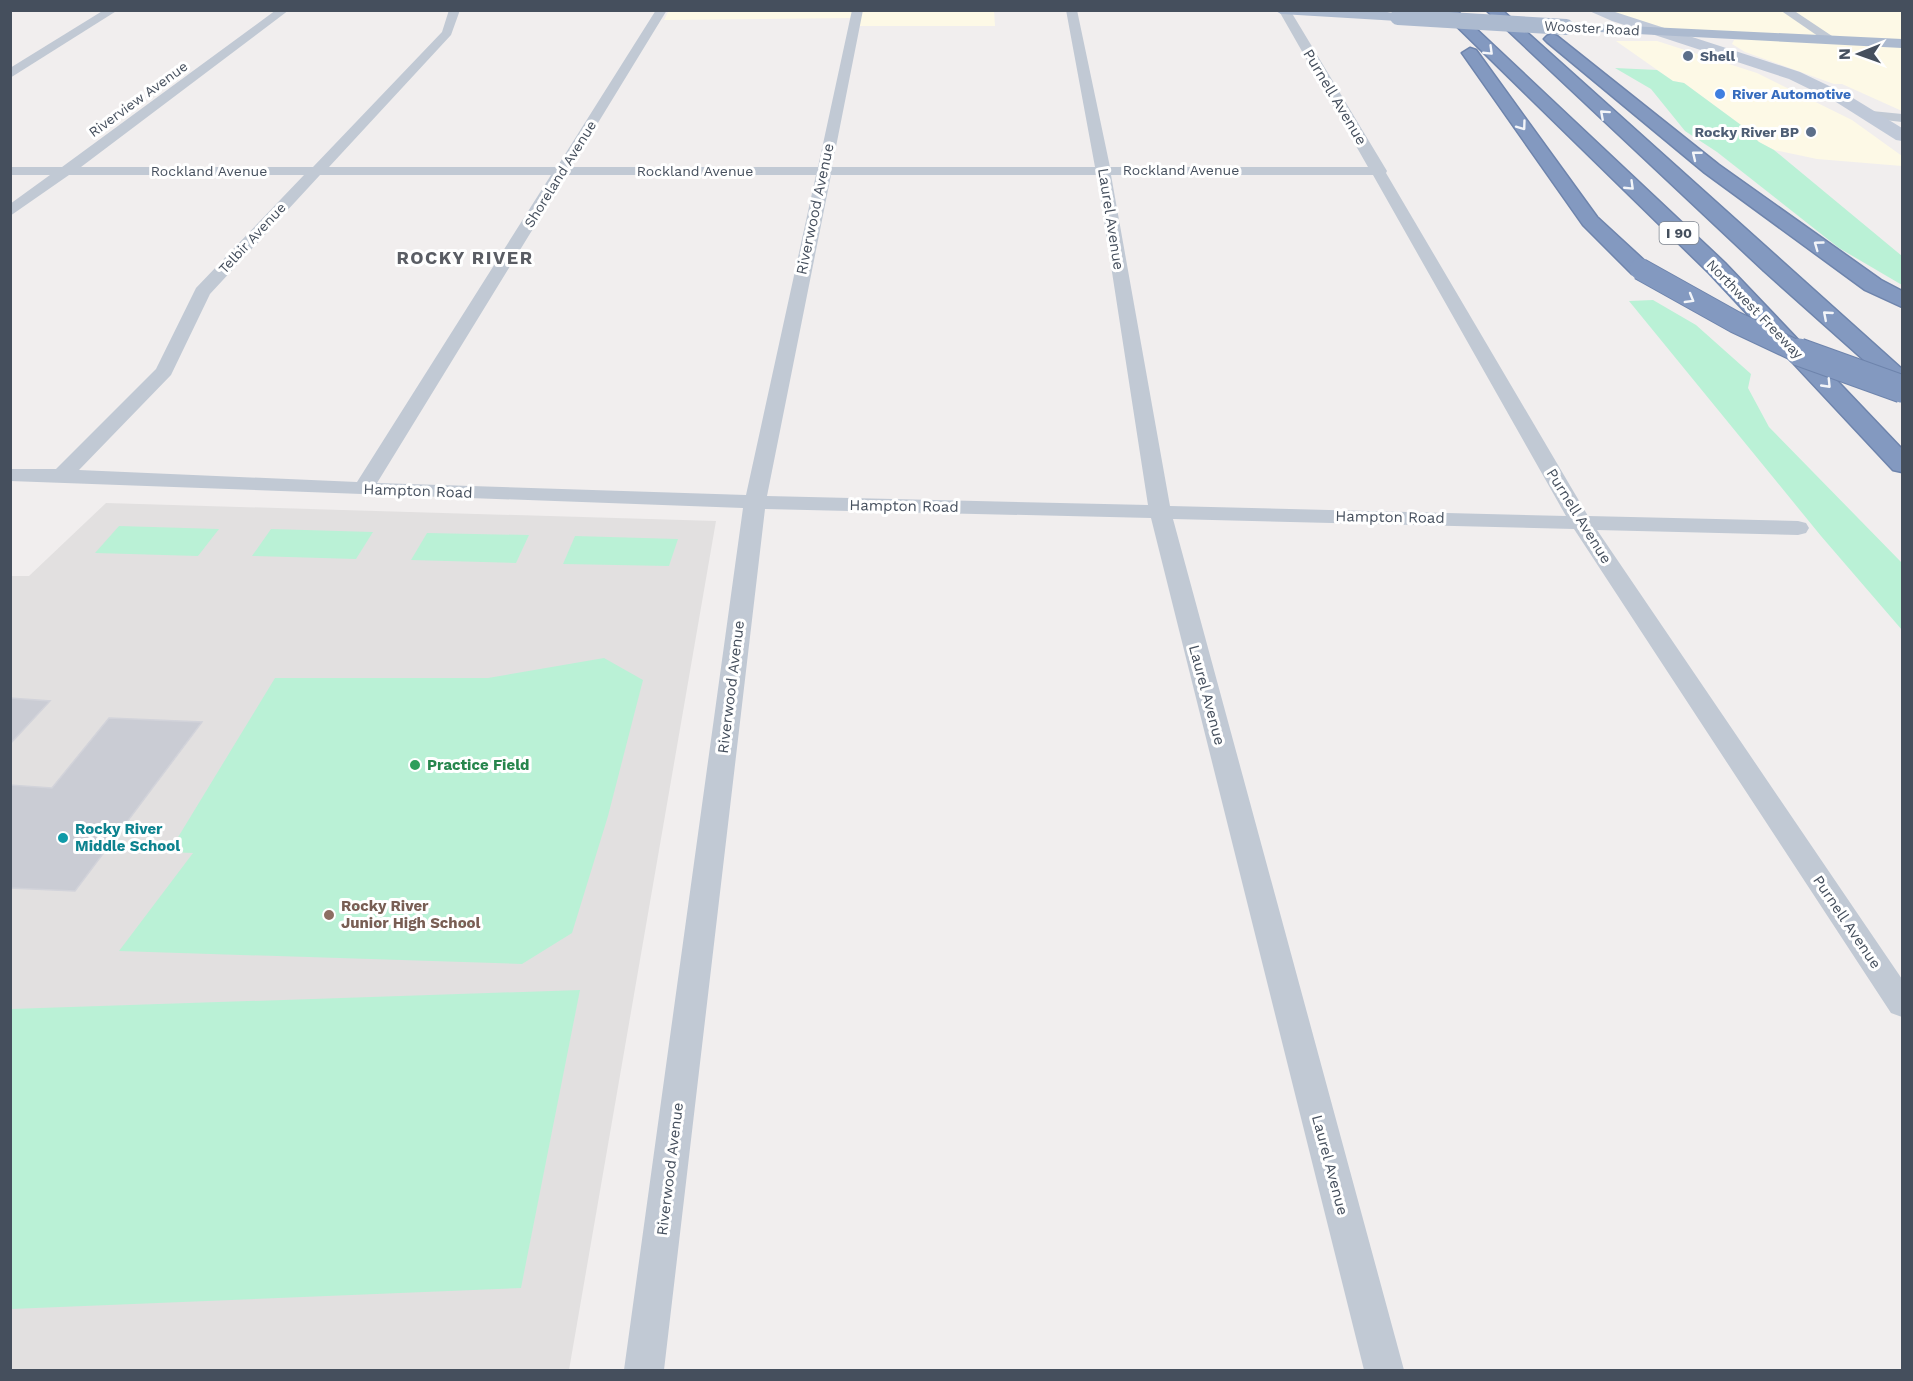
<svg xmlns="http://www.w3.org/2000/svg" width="1913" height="1381" font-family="'Work Sans',sans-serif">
  <rect width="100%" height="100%" fill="#f1eeee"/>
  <g fill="#fdf9e6">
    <path d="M 669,10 L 994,10 L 995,26 L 850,26 L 851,18 L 664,20 Z"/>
    <path d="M 1606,11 L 1902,11 L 1902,41 L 1656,28 Z"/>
    <path d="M 1746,39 L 1902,47 L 1902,111 L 1842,84 L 1834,84 L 1745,52 L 1732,44 L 1734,40 Z"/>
    <path d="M 1616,41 L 1657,41 L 1757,73 L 1852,120 L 1902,156 L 1902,166 L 1817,159 L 1774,150 L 1759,142 L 1741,125 L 1684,83 L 1673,81 Z"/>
  </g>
  <path fill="#e2e0e0" d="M 106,503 L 716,521 L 569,1370 L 11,1370 L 11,576 L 29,576 Z"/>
  <g fill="#baf1d6">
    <path d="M 1615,68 L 1657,70 L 1673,81 L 1684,83 L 1741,125 L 1759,142 L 1774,150 L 1902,256 L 1902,285 L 1839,248 L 1717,152 L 1685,131 L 1651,89 Z"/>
    <path d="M 1653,300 L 1696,325 L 1751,374 L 1748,388 L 1769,427 L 1902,563 L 1902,630 L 1821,536 L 1629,301 Z"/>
    <path d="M 119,526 L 219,529 L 198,556 L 95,553 Z"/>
    <path d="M 271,529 L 373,532 L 356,559 L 252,556 Z"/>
    <path d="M 427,533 L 529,535 L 516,563 L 411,560 Z"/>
    <path d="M 575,536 L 678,539 L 669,566 L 563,564 Z"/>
    <path d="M 604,658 L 643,680 L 608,816 L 572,933 L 522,964 L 119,951 L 193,853 L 169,852 L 275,678 L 488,678 Z"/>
    <path d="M 580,990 L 521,1288 L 11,1309 L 11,1009 Z"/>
  </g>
  <g fill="#caccd4" stroke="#d2d3da" stroke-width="1.5">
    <path d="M 10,698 L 50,701 L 10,744 Z"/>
    <path d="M 109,718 L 202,722 L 75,891 L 10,888 L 10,785 L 52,788 Z"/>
  </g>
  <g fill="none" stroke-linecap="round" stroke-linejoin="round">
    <defs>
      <g id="highway">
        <path d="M 1440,10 L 1456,10 L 1725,263 L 1902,449 L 1902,472 L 1893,470 L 1709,273 Z"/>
        <path d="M 1486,10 L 1502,10 L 1902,369 L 1902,388 L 1893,386 L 1764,271 Z"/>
        <path d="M 1552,34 L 1557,36 L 1719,165 L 1881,280 L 1902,291 L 1902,307 L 1865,290 L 1705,173 L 1547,42 L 1544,39 L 1547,36 Z"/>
        <path d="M 1470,48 L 1476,50 L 1597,217 L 1648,264 L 1651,269 L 1648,274 L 1632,274 L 1583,225 L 1462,53 Z"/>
      </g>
    </defs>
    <use href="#highway" stroke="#6e84ac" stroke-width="3"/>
    <g fill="#c1c9d4" fill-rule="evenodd">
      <path d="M 104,10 L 118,10 L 10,78 L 10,68 Z"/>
      <path d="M 276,10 L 289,10 L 81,167 L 313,167 L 442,32 L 449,10 L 460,10 L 451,35 L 329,167 L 557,167 L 656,10 L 667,10 L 571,167 L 818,167 L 852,10 L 863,10 L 832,167 L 1095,167 L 1066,10 L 1077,10 L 1110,167 L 1368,167 L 1279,11 L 1290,10 L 1387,171 L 1386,173 L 1588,516 L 1798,521 L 1806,523 L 1809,528 L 1806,533 L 1798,535 L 1597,530 L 1902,979 L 1902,1017 L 1891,1013 L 1574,529 L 1173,519 L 1404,1370 L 1364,1370 L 1151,518 L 765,509 L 664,1370 L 624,1370 L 743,508 L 10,481 L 10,469 L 56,469 L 156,369 L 196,288 L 304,175 L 69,175 L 10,216 L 10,204 L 50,175 L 10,175 L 10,167 L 62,167 ZM 320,175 L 551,175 L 357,482 L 79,470 L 171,375 L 210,294 ZM 566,175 L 816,175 L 746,495 L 377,483 ZM 831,175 L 1097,175 L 1148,505 L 767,496 ZM 1111,175 L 1373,175 L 1566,516 L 1170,506 Z"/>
      <path d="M 1780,10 L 1793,10 L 1838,40 L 1828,43 Z"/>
      <path d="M 1872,111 L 1902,114 L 1902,122 L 1867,118 L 1867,112 Z"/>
    </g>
    <path fill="#c0c9d8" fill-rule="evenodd" d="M 1587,10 L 1609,10 L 1800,72 L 1848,95 L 1902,128 L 1902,141 L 1896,140 L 1836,102 L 1789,79 L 1612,21 Z"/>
    <g fill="#acbacf" fill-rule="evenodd">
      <path d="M 1274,10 C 1294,10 1396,7 1405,17 L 1398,21 L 1281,14 Z"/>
      <path d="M 1566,23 L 1902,39 L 1902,48 L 1561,30 L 1559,27 L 1561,24 Z"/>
    </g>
    <use href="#highway" fill="#8399c0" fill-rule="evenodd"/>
    <defs>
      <path id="highway-bridge-far1" d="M 1640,269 L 1735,322 L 1803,354"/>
      <path id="highway-bridge" d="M 1799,352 L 1902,389"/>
    </defs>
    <use href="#highway-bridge-far1" stroke="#6e84ac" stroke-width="23" stroke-linecap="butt"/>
    <use href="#highway-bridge" stroke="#6e84ac" stroke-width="29" stroke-linecap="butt"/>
    <path stroke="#acbacf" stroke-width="16" d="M 1398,17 L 1566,27"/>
    <use href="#highway-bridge-far1" stroke="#8399c0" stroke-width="21"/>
    <use href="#highway-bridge" stroke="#8399c0" stroke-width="27"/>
  </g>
  <defs><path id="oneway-chevron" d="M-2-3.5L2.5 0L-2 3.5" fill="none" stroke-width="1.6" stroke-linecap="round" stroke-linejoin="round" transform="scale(1.5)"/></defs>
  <g stroke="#f3f5f9">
    <use href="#oneway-chevron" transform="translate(1489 51) rotate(44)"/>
    <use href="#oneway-chevron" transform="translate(1604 114) rotate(-138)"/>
    <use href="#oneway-chevron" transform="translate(1522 126) rotate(54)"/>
    <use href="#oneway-chevron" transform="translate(1696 155) rotate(-141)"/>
    <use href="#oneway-chevron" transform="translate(1630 186) rotate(44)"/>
    <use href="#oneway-chevron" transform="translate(1818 245) rotate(-144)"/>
    <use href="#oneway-chevron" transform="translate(1690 299) rotate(30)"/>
    <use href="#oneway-chevron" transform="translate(1827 315) rotate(-139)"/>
    <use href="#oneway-chevron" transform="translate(1827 384) rotate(46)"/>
  </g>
  <g fill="#5c6f8a" stroke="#fff" stroke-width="2">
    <circle cx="1688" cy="56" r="6"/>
    <circle cx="1811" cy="132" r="6"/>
  </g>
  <circle fill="#3f7fe0" stroke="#fff" stroke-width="2" cx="1720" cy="94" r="6"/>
  <circle fill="#2e9e5b" stroke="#fff" stroke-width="2" cx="415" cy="765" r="6"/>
  <circle fill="#0f9aa8" stroke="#fff" stroke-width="2" cx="63" cy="838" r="6"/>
  <circle fill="#8d6e63" stroke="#fff" stroke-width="2" cx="329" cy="915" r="6"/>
  <g text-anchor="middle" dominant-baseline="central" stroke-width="6" stroke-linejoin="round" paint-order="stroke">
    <g font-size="14" fill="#454f5d" stroke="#fff">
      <text transform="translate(1592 28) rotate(3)">Wooster Road</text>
      <text transform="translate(138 99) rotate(-36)">Riverview Avenue</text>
      <text x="1181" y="170">Rockland Avenue</text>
      <text x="209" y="171">Rockland Avenue</text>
      <text x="695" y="171">Rockland Avenue</text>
      <text transform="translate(560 174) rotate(-58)">Shoreland Avenue</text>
      <text transform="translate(252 238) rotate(-47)">Telbir Avenue</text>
      <text transform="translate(1755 309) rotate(46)">Northwest Freeway</text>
    </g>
    <g font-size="14" font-weight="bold" fill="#4e5e75" stroke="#fff" text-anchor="start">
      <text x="1700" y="56">Shell</text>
      <text x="1799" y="132" text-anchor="end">Rocky River BP</text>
    </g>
    <g font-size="14" font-weight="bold" fill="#366cbe" stroke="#fff" text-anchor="start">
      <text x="1732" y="94">River Automotive</text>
    </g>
    <rect fill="#fff" stroke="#7d848e" stroke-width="1.5" x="1659.5" y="222" width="39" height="22" rx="4.5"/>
    <g font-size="14" font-weight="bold" fill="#454f5d">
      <text x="1679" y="233">I 90</text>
    </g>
    <g font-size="15" fill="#454f5d" stroke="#fff">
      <text transform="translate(1335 97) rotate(59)">Purnell Avenue</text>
      <text transform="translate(815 209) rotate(-78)">Riverwood Avenue</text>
      <text transform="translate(1111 219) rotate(81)">Laurel Avenue</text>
      <text transform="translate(418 491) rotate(2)">Hampton Road</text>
      <text transform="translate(904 506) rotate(1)">Hampton Road</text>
      <text transform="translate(1579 516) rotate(58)">Purnell Avenue</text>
      <text transform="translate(1390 517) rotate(1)">Hampton Road</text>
      <text transform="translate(731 687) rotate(-83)">Riverwood Avenue</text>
      <text transform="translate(1207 695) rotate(75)">Laurel Avenue</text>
      <text transform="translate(1847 922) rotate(56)">Purnell Avenue</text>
      <text transform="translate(1330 1165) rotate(75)">Laurel Avenue</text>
      <text transform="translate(670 1169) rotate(-83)">Riverwood Avenue</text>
    </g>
    <g font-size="15" font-weight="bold" fill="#27864d" stroke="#fff" text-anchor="start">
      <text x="427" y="765">Practice Field</text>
    </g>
    <g font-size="15" font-weight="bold" fill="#0d838f" stroke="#fff" text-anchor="start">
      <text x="75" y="829">Rocky River<tspan x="75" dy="17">Middle School</tspan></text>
    </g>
    <g font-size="15" font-weight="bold" fill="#785e54" stroke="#fff" text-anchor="start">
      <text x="341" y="906">Rocky River<tspan x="341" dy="17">Junior High School</tspan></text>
    </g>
    <g font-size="18" font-weight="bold" letter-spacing="1.5" fill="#5a5d64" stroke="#fff">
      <text x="465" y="257">ROCKY RIVER</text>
    </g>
  </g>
  <rect width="1913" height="1381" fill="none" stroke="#454f5d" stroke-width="24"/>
  <g transform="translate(1859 54) rotate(269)" stroke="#ffffff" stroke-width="4.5" paint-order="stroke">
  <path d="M0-4.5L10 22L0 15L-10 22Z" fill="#454f5d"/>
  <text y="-9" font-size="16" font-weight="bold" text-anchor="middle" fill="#454f5d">N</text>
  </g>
</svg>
